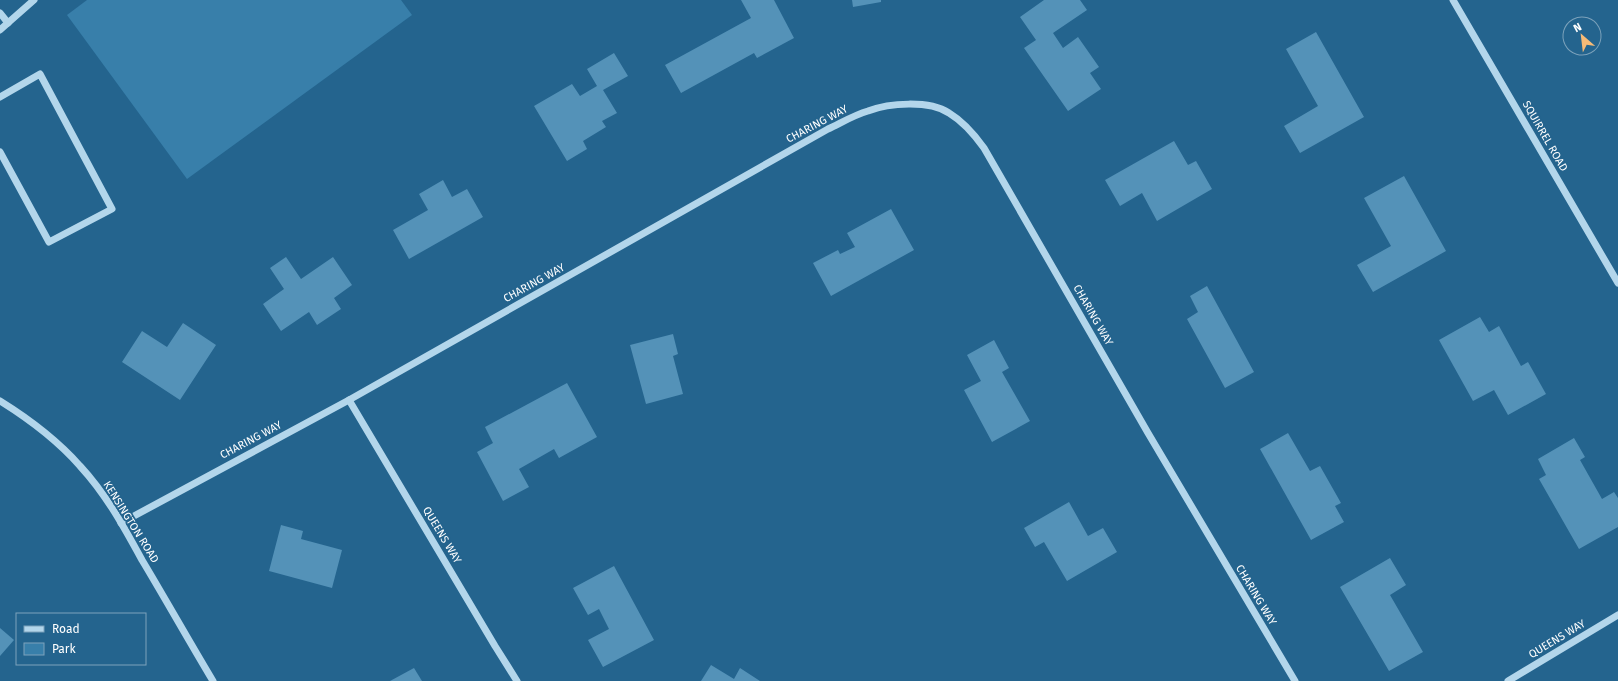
<svg xmlns="http://www.w3.org/2000/svg" width="1618" height="681" font-family="'Fira Sans',sans-serif">
  <rect width="100%" height="100%" fill="#24648e"/>
  <path fill="#387faa" d="M 87,0 L 401,0 L 412,15 L 187,179 L 67,15 Z"/>
  <g fill="#5492b8">
    <path d="M 741,0 L 774,0 L 794,38 L 757,58 L 754,53 L 681,93 L 665,65 L 751,18 Z"/>
    <path d="M 852,0 L 881,0 L 881,2 L 853,7 Z"/>
    <path d="M 1044,0 L 1080,0 L 1087,10 L 1053,33 L 1063,48 L 1078,37 L 1099,67 L 1090,73 L 1101,89 L 1068,111 L 1024,48 L 1036,40 L 1020,17 Z"/>
    <path d="M 1316,32 L 1364,117 L 1300,153 L 1284,126 L 1318,106 L 1286,49 Z"/>
    <path d="M 614,53 L 628,76 L 603,90 L 617,113 L 602,121 L 606,127 L 583,141 L 587,149 L 567,161 L 534,106 L 572,84 L 580,96 L 597,86 L 587,69 Z"/>
    <path d="M 1174,141 L 1188,165 L 1196,161 L 1212,189 L 1157,221 L 1142,193 L 1120,206 L 1105,180 Z"/>
    <path d="M 1404,176 L 1446,251 L 1373,292 L 1357,265 L 1391,246 L 1364,198 Z"/>
    <path d="M 443,180 L 452,197 L 467,189 L 483,217 L 409,259 L 393,230 L 428,210 L 419,194 Z"/>
    <path d="M 891,209 L 914,250 L 831,296 L 813,263 L 838,250 L 840,254 L 855,247 L 847,233 Z"/>
    <path d="M 286,257 L 301,279 L 333,257 L 352,285 L 334,298 L 341,309 L 317,325 L 309,312 L 281,331 L 263,304 L 284,289 L 270,268 Z"/>
    <path d="M 1207,286 L 1254,372 L 1225,388 L 1187,319 L 1198,312 L 1190,296 Z"/>
    <path d="M 1480,317 L 1489,332 L 1499,326 L 1521,366 L 1528,362 L 1546,394 L 1508,415 L 1494,390 L 1473,401 L 1439,340 Z"/>
    <path d="M 183,323 L 216,345 L 180,400 L 122,362 L 142,331 L 167,347 Z"/>
    <path d="M 673,334 L 678,354 L 673,356 L 683,394 L 646,404 L 630,345 Z"/>
    <path d="M 994,340 L 1009,368 L 1002,372 L 1030,421 L 992,442 L 964,390 L 981,381 L 967,355 Z"/>
    <path d="M 567,383 L 597,437 L 559,458 L 554,449 L 519,469 L 529,487 L 503,501 L 477,452 L 493,443 L 485,427 Z"/>
    <path d="M 1288,433 L 1310,471 L 1320,466 L 1341,503 L 1335,506 L 1344,522 L 1311,540 L 1260,449 Z"/>
    <path d="M 1574,438 L 1585,457 L 1580,460 L 1602,499 L 1614,492 L 1618,498 L 1618,527 L 1579,549 L 1539,479 L 1546,475 L 1538,459 Z"/>
    <path d="M 1069,502 L 1088,536 L 1103,528 L 1117,552 L 1067,581 L 1044,542 L 1035,547 L 1024,528 Z"/>
    <path d="M 281,525 L 303,531 L 301,539 L 342,550 L 332,588 L 269,571 Z"/>
    <path d="M 1390,558 L 1406,585 L 1390,595 L 1423,652 L 1389,671 L 1340,587 Z"/>
    <path d="M 614,566 L 654,640 L 603,667 L 588,640 L 609,629 L 599,609 L 588,615 L 573,588 Z"/>
    <path d="M 0,628 L 14,640 L 0,656 Z"/>
    <path d="M 711,665 L 734,679 L 740,668 L 760,681 L 701,681 Z"/>
    <path d="M 414,668 L 422,681 L 390,681 Z"/>
  </g>
  <g fill="none" stroke-linecap="round" stroke-linejoin="round">
    <g stroke="#b3d6eb" stroke-width="7">
      <path d="M 1453,0 L 1618,283"/>
      <path d="M 0,13 L 8,23"/>
      <path d="M 0,30 L 34,0"/>
      <path d="M 0,97 L 40,74 L 112,209 L 49,242 L 0,152"/>
      <path d="M 349,400 L 495,646 L 517,681"/>
      <path d="M 0,401 C 29,419 57,440 80,466 C 106,494 124,527 142,560 C 166,600 189,641 213,681"/>
      <path d="M 121,523 L 349,400 L 828,129 C 841,123 854,115 868,111 C 889,103 929,100 949,113 C 964,122 974,134 984,148 L 1148,433 L 1295,681"/>
      <path d="M 1508,681 L 1618,615"/>
    </g>
  </g>
  <g text-anchor="middle" dominant-baseline="central" stroke-width="3.5" stroke-linejoin="round" paint-order="stroke">
    <g font-size="11" fill="#fff" stroke="#24648e">
      <text transform="translate(817 124) rotate(-28)">CHARING WAY</text>
      <text transform="translate(1545 136) rotate(60)">SQUIRREL ROAD</text>
      <text transform="translate(534 283) rotate(-29)">CHARING WAY</text>
      <text transform="translate(1093 315) rotate(60)">CHARING WAY</text>
      <text transform="translate(251 440) rotate(-28)">CHARING WAY</text>
      <text transform="translate(131 522) rotate(58)">KENSINGTON ROAD</text>
      <text transform="translate(442 535) rotate(59)">QUEENS WAY</text>
      <text transform="translate(1256 595) rotate(59)">CHARING WAY</text>
      <text transform="translate(1557 639) rotate(-31)">QUEENS WAY</text>
    </g>
  </g>
  <rect x="16" y="613" width="130" height="52" fill="#24648e" stroke="#7ca2bb"/>
  <rect x="24" y="626" width="20" height="6" fill="#b3d6eb" stroke="#7ca2bb"/>
  <text x="52" y="633" font-size="12" fill="#ffffff">Road</text>
  <rect x="24" y="643" width="20" height="12" fill="#387faa" stroke="#7ca2bb"/>
  <text x="52" y="653" font-size="12" fill="#ffffff">Park</text>
  <g transform="translate(1582 36) rotate(332)"><circle r="19" fill="#24648e" stroke="#7ca2bb"/>
  <path d="M0-3L7 15L0 10L-7 15Z" fill="#f6bb77"/>
  <text y="-6" font-size="11" font-weight="bold" text-anchor="middle" fill="#ffffff">N</text>
  </g>
</svg>
